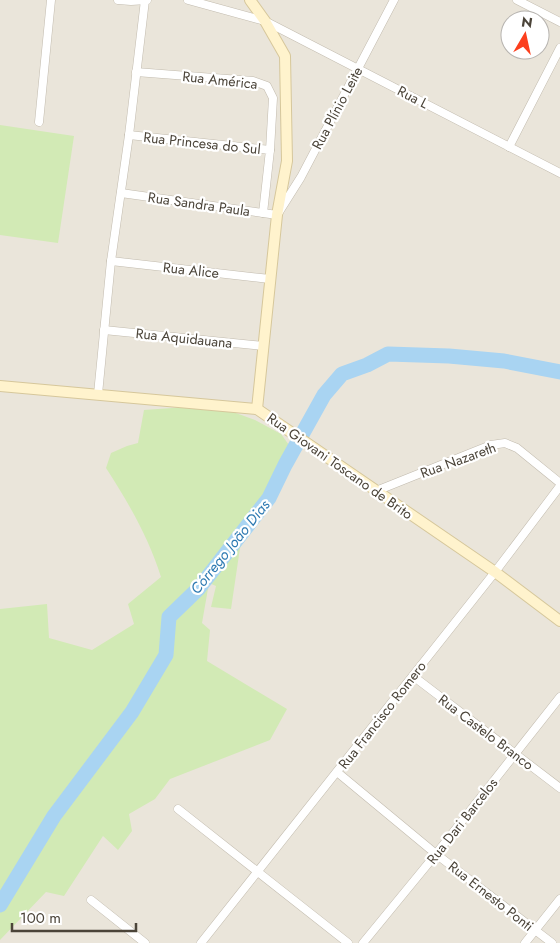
<svg xmlns="http://www.w3.org/2000/svg" width="560" height="943" font-family="Jost,sans-serif">
  <rect width="100%" height="100%" fill="#f6f3ec"/>
  <path fill="#eae5da" fill-rule="evenodd" d="M 0,0 L 560,0 L 560,943 L 0,943 ZM 510,20 L 540,20 L 540,50 L 510,50 Z"/>
  <g fill="#d2eab5">
    <path d="M 0,125 L 74,136 L 58,243 L 0,235 Z"/>
    <path d="M 214,405 L 255,420 L 281,434 L 294,452 L 290,466 L 280,488 L 254,523 L 240,548 L 231,609 L 211,607 L 216,586 L 209,583 L 202,623 L 210,630 L 207,661 L 287,709 L 270,740 L 170,779 L 155,799 L 129,814 L 132,831 L 118,850 L 103,836 L 64,896 L 46,892 L 0,940 L 0,609 L 47,604 L 49,638 L 92,650 L 134,624 L 128,604 L 161,577 C 149,538 128,502 106,468 L 111,453 L 127,446 L 138,443 L 144,410 Z"/>
  </g>
  <g fill="none" stroke-linecap="round" stroke-linejoin="round">
    <path stroke="#a9d4f2" stroke-width="15" d="M 0,905 L 54,816 L 132,712 L 166,655 L 169,617 L 199,588 L 269,498 L 285,465 L 324,395 L 342,374 L 367,365 L 388,354 L 449,356 L 504,361 L 560,372"/>
    <defs>
      <g id="street">
        <path d="M 118,0 L 131,1 L 147,0"/>
        <path d="M 188,0 L 265,21 L 560,173"/>
        <path d="M 517,0 L 560,22"/>
        <path d="M 136,72 L 253,81 L 267,86 L 273,98 L 270,150"/>
        <path d="M 39,122 L 51,0"/>
        <path d="M 129,135 L 270,150 L 263,213"/>
        <path d="M 509,147 L 560,48"/>
        <path d="M 121,193 L 277,215 L 301,177 L 394,0"/>
        <path d="M 111,261 L 270,279"/>
        <path d="M 104,330 L 263,346"/>
        <path d="M 98,394 L 111,261 L 129,135 L 145,0"/>
        <path d="M 376,491 L 491,445 L 505,443 L 517,448 L 560,483"/>
        <path d="M 413,676 L 560,788"/>
        <path d="M 337,772 L 436,854 L 552,943"/>
        <path d="M 178,809 L 348,943"/>
        <path d="M 91,900 L 145,943"/>
        <path d="M 201,943 L 495,572 L 560,486"/>
        <path d="M 363,943 L 436,854 L 560,697"/>
        <path d="M 525,943 L 560,899"/>
      </g>
      <g id="secondary">
        <path d="M 250,0 L 265,21 L 285,56 L 287,161 L 277,215 L 257,409"/>
        <path d="M 0,386 L 257,409 L 495,572 L 560,621"/>
      </g>
    </defs>
    <use href="#street" stroke="#c2bbae" stroke-width="9"/>
    <use href="#secondary" stroke="#d6c79b" stroke-width="12"/>
    <use href="#street" stroke="#fff" stroke-width="8"/>
    <use href="#secondary" stroke="#fff3cd" stroke-width="10"/>
  </g>
  <g text-anchor="middle" dominant-baseline="central" stroke-width="4.5" stroke-linejoin="round" paint-order="stroke">
    <g font-size="14" fill="#4b4439" stroke="#fff">
      <text transform="translate(220 80) rotate(6)">Rua América</text>
      <text transform="translate(413 97) rotate(27)">Rua L</text>
      <text transform="translate(337 108) rotate(-62)">Rua Plínio Leite</text>
      <text transform="translate(202 143) rotate(6)">Rua Princesa do Sul</text>
      <text transform="translate(199 204) rotate(8)">Rua Sandra Paula</text>
      <text transform="translate(191 270) rotate(6)">Rua Alice</text>
      <text transform="translate(184 338) rotate(6)">Rua Aquidauana</text>
      <text transform="translate(458 460) rotate(-20)">Rua Nazareth</text>
      <text transform="translate(340 466) rotate(35)">Rua Giovani Toscano de Brito</text>
      <text transform="translate(382 715) rotate(-52)">Rua Francisco Romero</text>
      <text transform="translate(486 732) rotate(37)">Rua Castelo Branco</text>
      <text transform="translate(462 821) rotate(-52)">Rua Dari Barcelos</text>
      <text transform="translate(491 896) rotate(38)">Rua Ernesto Ponti</text>
    </g>
    <g font-size="15" font-style="italic" fill="#2e7ab2" stroke="#fff">
      <text transform="translate(230 547) rotate(-51)">Córrego João Dias</text>
    </g>
  </g>
  <g transform="translate(525 35) rotate(9)"><circle r="24" fill="#ffffff" stroke="#b7b4b0"/>
  <path d="M0-4L9 19L0 12L-9 19Z" fill="#fc3f1d"/>
  <text y="-8" font-size="14" font-weight="bold" text-anchor="middle" fill="#4b4439">N</text>
  </g>
  <path d="M12 923v8h124v-8" fill="none" stroke="#4b4439" stroke-width="2.5"/>
  <text x="20" y="923" font-size="15" fill="#4b4439" stroke="#ffffff" stroke-width="4" paint-order="stroke">100 m</text>
</svg>
